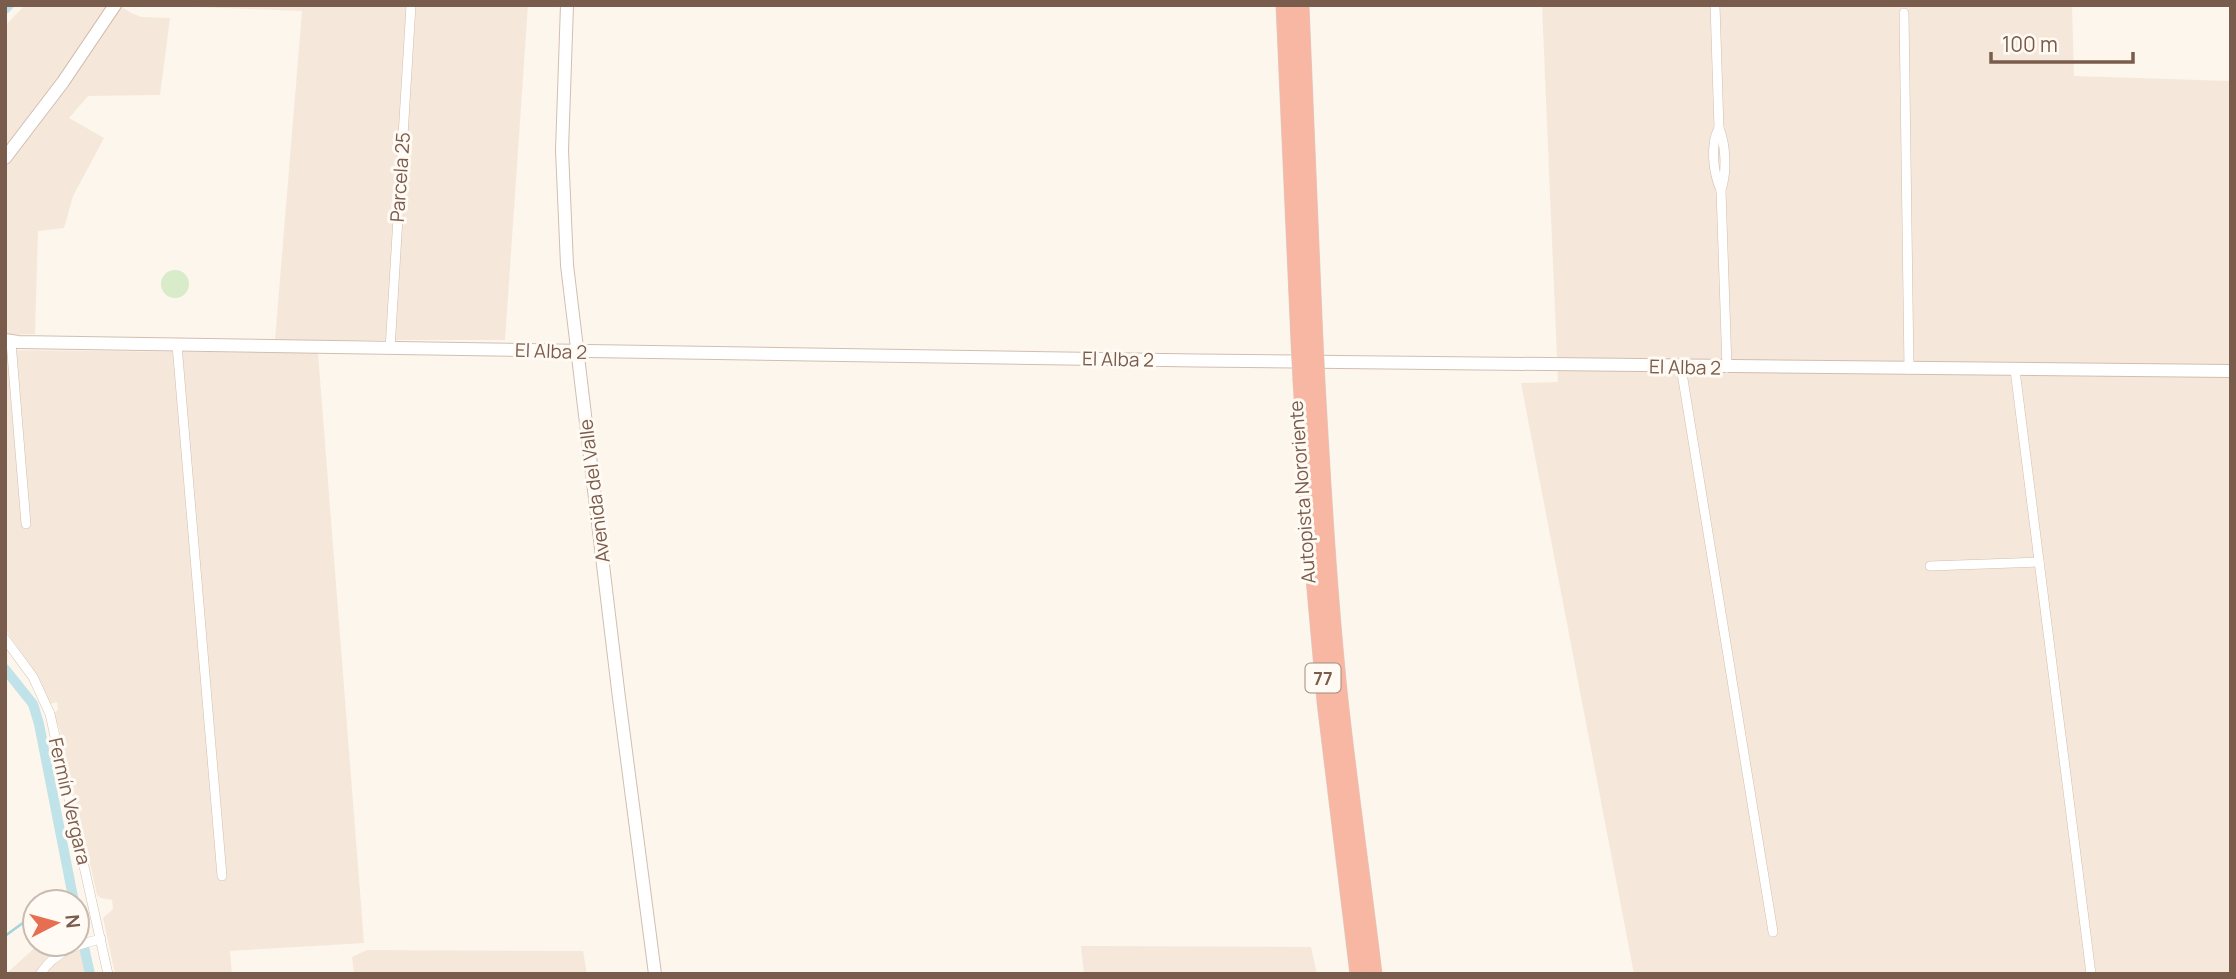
<svg xmlns="http://www.w3.org/2000/svg" width="2236" height="979" font-family="Manrope,sans-serif">
  <rect width="100%" height="100%" fill="#fdf6ec"/>
  <g fill="#f5e8da">
    <path d="M 25,5 L 119,5 L 131,13 L 142,17 L 170,18 L 160,95 L 88,96 L 69,118 L 104,138 L 73,196 L 64,228 L 38,231 L 35,334 L 5,335 L 5,26 Z"/>
    <path d="M 141,5 L 528,5 L 505,340 L 275,340 L 302,11 Z"/>
    <path d="M 1542,5 L 2072,5 L 2074,76 L 2231,81 L 2231,974 L 1634,974 L 1521,383 L 1558,382 Z"/>
    <path d="M 5,350 L 318,353 L 364,943 L 230,951 L 232,974 L 115,974 L 103,918 L 113,909 L 112,900 L 101,898 L 97,895 L 60,731 L 54,713 L 58,710 L 57,702 L 50,704 L 31,666 L 5,629 Z"/>
    <path d="M 77,910 L 91,974 L 6,974 L 39,944 L 77,944 Z"/>
    <path d="M 1081,946 L 1311,947 L 1317,974 L 1084,974 Z"/>
    <path d="M 367,950 L 583,951 L 587,974 L 354,974 L 352,957 Z"/>
  </g>
  <circle fill="#d8ecc9" cx="175" cy="284" r="14"/>
  <g fill="none" stroke-linecap="round" stroke-linejoin="round">
    <g stroke="#a5d3da" stroke-width="2.5">
      <path d="M 51,902 L 72,894"/>
      <path d="M 5,936 L 35,914"/>
    </g>
    <g stroke="#bfe3e8" stroke-width="10">
      <path d="M 5,9 L 9,5"/>
      <path d="M 5,669 L 33,704 L 39,724 L 74,902"/>
      <path d="M 77,915 L 90,974"/>
    </g>
    <defs>
      <g id="minor">
        <path d="M 1715,5 L 1719,128 C 1726,145 1727,172 1721,190 L 1727,368"/>
        <path d="M 1904,13 L 1909,369"/>
        <path d="M 1719,128 C 1710,144 1713,173 1721,190"/>
        <path d="M 11,342 L 26,524"/>
        <path d="M 177,345 L 222,876"/>
        <path d="M 390,349 L 411,5"/>
        <path d="M 1681,367 L 1773,932"/>
        <path d="M 2015,370 L 2091,974"/>
        <path d="M 1930,566 L 2039,562"/>
        <path d="M 5,639 L 33,677 L 50,714 L 108,974"/>
        <path d="M 40,974 C 56,951 75,945 101,939"/>
      </g>
      <g id="tertiary">
        <path d="M 567,5 L 562,150 L 567,265 L 619,698 L 655,974"/>
        <path d="M 5,158 L 63,82 L 115,5"/>
        <path d="M 5,340 L 18,342 C 756,353 1493,368 2231,371"/>
      </g>
      <g id="motorway">
        <path d="M 1285,5 L 1300,342"/>
        <path d="M 1300,5 L 1314,341"/>
        <path d="M 1302,381 L 1310,522 L 1326,702 L 1359,974"/>
        <path d="M 1316,382 C 1322,488 1328,594 1339,700 C 1349,791 1362,882 1373,974"/>
      </g>
    </defs>
    <use href="#minor" stroke="#d1beb0" stroke-width="10"/>
    <use href="#tertiary" stroke="#d1beb0" stroke-width="14"/>
    <use href="#motorway" stroke="#dad1cd" stroke-width="19"/>
    <use href="#minor" stroke="#fff" stroke-width="9"/>
    <use href="#tertiary" stroke="#fff" stroke-width="12"/>
    <use href="#motorway" stroke="#f7b7a3" stroke-width="18"/>
    <defs>
      <g id="motorway-bridge">
        <path d="M 1314,341 L 1316,382"/>
        <path d="M 1300,342 L 1302,381"/>
      </g>
    </defs>
    <use href="#motorway-bridge" stroke="#dad1cd" stroke-width="19" stroke-linecap="butt"/>
    <use href="#motorway-bridge" stroke="#f7b7a3" stroke-width="18"/>
  </g>
  <g text-anchor="middle" dominant-baseline="central" stroke-width="6" stroke-linejoin="round" paint-order="stroke">
    <rect fill="#fffaf3" stroke="#a28b7f" stroke-width="2" x="1305.5" y="663.5" width="35" height="29" rx="5"/>
    <g font-size="18" font-weight="bold" fill="#7a5c4d">
      <text x="1323" y="678">77</text>
    </g>
    <g font-size="19" fill="#7a5c4d" stroke="#fffaf3">
      <text transform="translate(400 177) rotate(-86)">Parcela 25</text>
      <text transform="translate(551 351) rotate(2)">El Alba 2</text>
      <text transform="translate(1118 359) rotate(1)">El Alba 2</text>
      <text transform="translate(1685 367) rotate(1)">El Alba 2</text>
      <text transform="translate(594 491) rotate(-97)">Avenida del Valle</text>
      <text transform="translate(1302 492) rotate(-94)">Autopista Nororiente</text>
      <text transform="translate(70 801) rotate(77)">Fermín Vergara</text>
    </g>
  </g>
  <rect width="2236" height="979" fill="none" stroke="#7a5c4d" stroke-width="14"/>
  <g transform="translate(56 923) rotate(84)"><circle r="33" fill="#fffaf3" stroke="#cabbb1" stroke-width="2"/>
  <path d="M0-5L12 26L0 18L-12 26Z" fill="#e76f51"/>
  <text y="-10" font-size="19" font-weight="bold" text-anchor="middle" fill="#7a5c4d">N</text>
  </g>
  <path d="M1991 52v10h142v-10" fill="none" stroke="#7a5c4d" stroke-width="3.5"/>
  <text x="2002" y="52" font-size="21" fill="#7a5c4d" stroke="#fffaf3" stroke-width="5" paint-order="stroke">100 m</text>
</svg>
